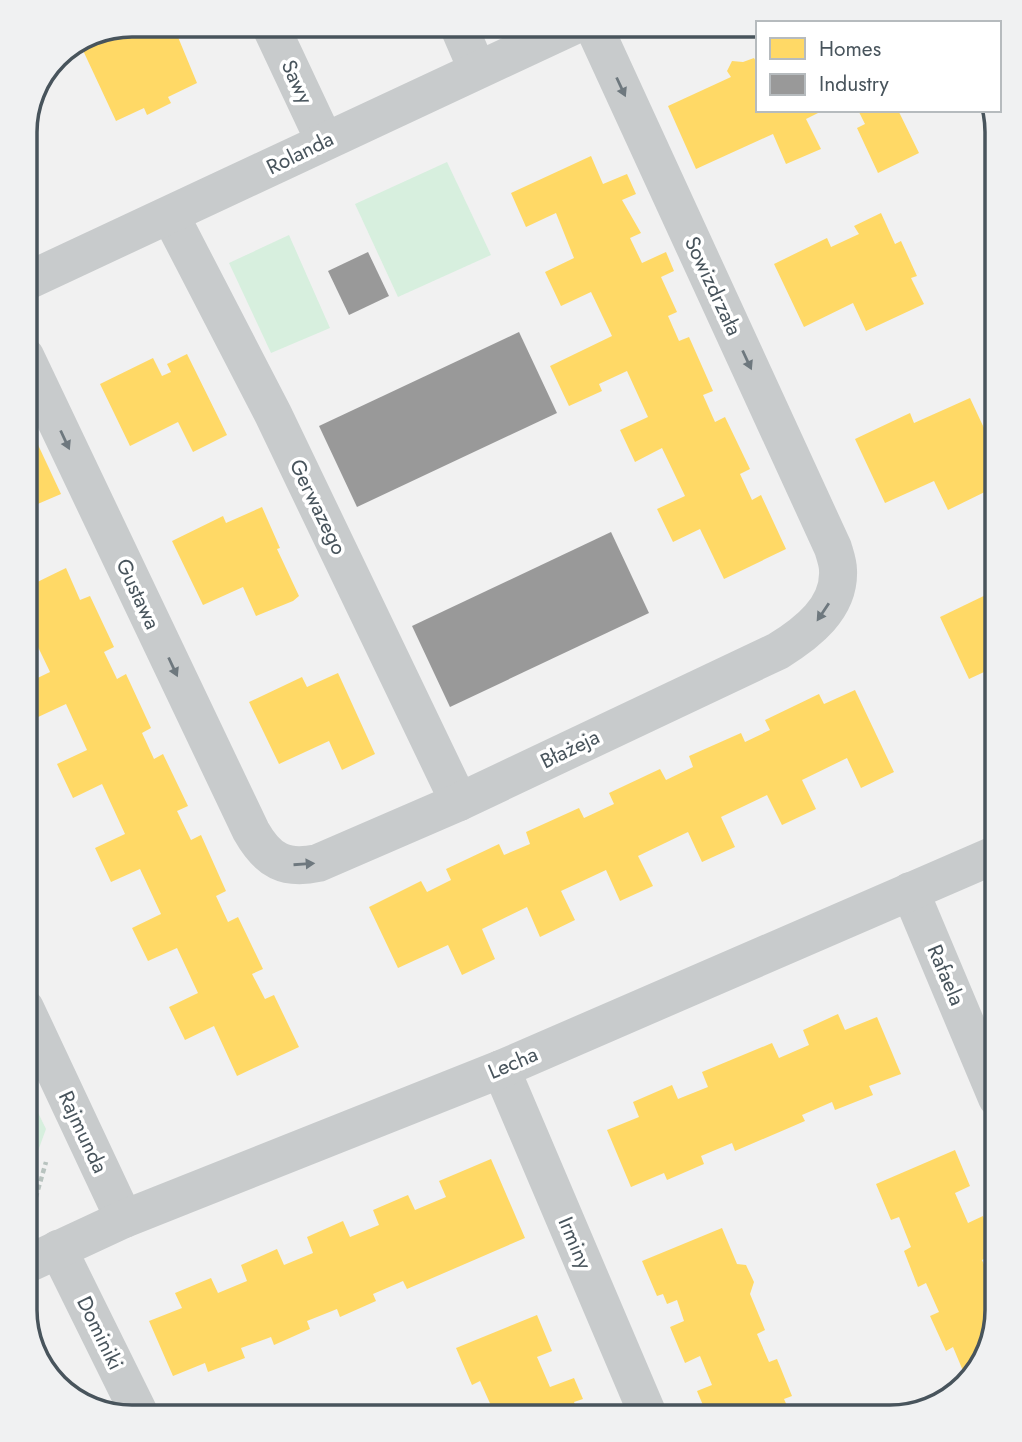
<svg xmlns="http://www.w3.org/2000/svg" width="1022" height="1442" font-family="Jost,sans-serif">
  <rect width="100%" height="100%" fill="#f1f1f1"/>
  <g fill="#d7efde">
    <path d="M 447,162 L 491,255 L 398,297 L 355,204 Z"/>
    <path d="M 289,235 L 330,328 L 271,353 L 229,263 Z"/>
    <path d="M 25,1086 L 46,1129 L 34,1162 L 25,1211 Z"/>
  </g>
  <g fill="#ffd966">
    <path d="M 132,24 L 173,25 L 197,83 L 168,97 L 171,103 L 147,115 L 144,108 L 116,121 L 80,44 Z"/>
    <path d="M 754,58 L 758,65 L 758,110 L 824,110 L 806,119 L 821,149 L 786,164 L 773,134 L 696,169 L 668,106 L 731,77 L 727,71 L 732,61 L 743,62 Z"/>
    <path d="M 858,110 L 898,110 L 919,153 L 878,173 L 857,128 L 865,124 Z"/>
    <path d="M 591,156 L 603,184 L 627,174 L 636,194 L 622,200 L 641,233 L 630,238 L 642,263 L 666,252 L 674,271 L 661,277 L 677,312 L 668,316 L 679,341 L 689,337 L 713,391 L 703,395 L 715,422 L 725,417 L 750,469 L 740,474 L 752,500 L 761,495 L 786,549 L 724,579 L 700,529 L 673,542 L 657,509 L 685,496 L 662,448 L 635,462 L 620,430 L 648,417 L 627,371 L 599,384 L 602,391 L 569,406 L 550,366 L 612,336 L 591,292 L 561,306 L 545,272 L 574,258 L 556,213 L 526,227 L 511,193 Z"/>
    <path d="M 881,213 L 895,244 L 901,241 L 917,276 L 911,278 L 924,304 L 866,331 L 853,303 L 804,327 L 774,264 L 827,238 L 831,247 L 859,234 L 854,226 Z"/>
    <path d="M 187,354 L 227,435 L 193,452 L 178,422 L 130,446 L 100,384 L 153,358 L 162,376 L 171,372 L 167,364 Z"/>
    <path d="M 970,398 L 997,456 L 997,486 L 948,510 L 934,481 L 885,503 L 855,439 L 910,413 L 914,423 Z"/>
    <path d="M 25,417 L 61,494 L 26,509 L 25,505 Z"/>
    <path d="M 262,507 L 280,548 L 277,549 L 299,596 L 293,601 L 256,616 L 243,587 L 203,605 L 172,541 L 223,516 L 226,523 Z"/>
    <path d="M 66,568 L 80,600 L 90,596 L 114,647 L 104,652 L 117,679 L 126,674 L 151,728 L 142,733 L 154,759 L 163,754 L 188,806 L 177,811 L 191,840 L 201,835 L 226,891 L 216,896 L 228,922 L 238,917 L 263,969 L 252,974 L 265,999 L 274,995 L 299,1047 L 237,1076 L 214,1026 L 185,1040 L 169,1007 L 198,993 L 177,948 L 148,961 L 132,928 L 161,914 L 140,869 L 111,882 L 95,848 L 125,834 L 102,784 L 73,798 L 57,764 L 87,750 L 66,704 L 36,718 L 25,695 L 25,684 L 50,672 L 28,626 L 25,627 L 25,588 Z"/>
    <path d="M 992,592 L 997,602 L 997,666 L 969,679 L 940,617 Z"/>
    <path d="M 338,673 L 375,754 L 342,770 L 329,741 L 279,764 L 249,702 L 302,677 L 307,687 Z"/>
    <path d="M 855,690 L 894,772 L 861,788 L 847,758 L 802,780 L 816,809 L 782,825 L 767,795 L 721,817 L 735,847 L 702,862 L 688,832 L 638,856 L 653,886 L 620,901 L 606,870 L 561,891 L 575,920 L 540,937 L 527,907 L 482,929 L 495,959 L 462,975 L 448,945 L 398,968 L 369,907 L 421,881 L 427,892 L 451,880 L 446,869 L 499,844 L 504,855 L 530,844 L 526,832 L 579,808 L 584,818 L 614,804 L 609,793 L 660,769 L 666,780 L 693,767 L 689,756 L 741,733 L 745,742 L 770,730 L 765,720 L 819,694 L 824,704 Z"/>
    <path d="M 838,1014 L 845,1030 L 877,1017 L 901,1074 L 869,1086 L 873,1095 L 835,1110 L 832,1102 L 802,1115 L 805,1121 L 735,1151 L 732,1143 L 701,1156 L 704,1164 L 667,1180 L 664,1173 L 631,1187 L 607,1130 L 639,1117 L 633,1102 L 672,1085 L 678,1099 L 708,1087 L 702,1072 L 772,1043 L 779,1058 L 809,1045 L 803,1030 Z"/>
    <path d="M 955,1150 L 970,1186 L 955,1193 L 968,1223 L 983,1216 L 997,1252 L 982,1260 L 994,1287 L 997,1286 L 997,1311 L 983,1364 L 960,1387 L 958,1381 L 966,1378 L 953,1347 L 946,1351 L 930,1316 L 939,1312 L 926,1283 L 918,1287 L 904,1251 L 911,1247 L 899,1217 L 891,1220 L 876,1184 Z"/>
    <path d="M 491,1159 L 525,1238 L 407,1289 L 403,1281 L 373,1294 L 376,1301 L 340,1317 L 337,1309 L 307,1321 L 310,1329 L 274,1345 L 271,1337 L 241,1348 L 245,1358 L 208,1372 L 205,1363 L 173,1376 L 149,1321 L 182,1308 L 175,1293 L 211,1278 L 218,1293 L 247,1281 L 241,1265 L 277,1249 L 284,1265 L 313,1253 L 307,1237 L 343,1221 L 350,1237 L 379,1225 L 373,1210 L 408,1195 L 415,1210 L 446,1197 L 439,1181 Z"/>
    <path d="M 722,1228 L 737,1264 L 746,1265 L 754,1282 L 750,1294 L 765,1330 L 757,1334 L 769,1362 L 777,1359 L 792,1396 L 784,1399 L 792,1417 L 708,1417 L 697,1391 L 712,1385 L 700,1356 L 685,1363 L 670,1327 L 684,1321 L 677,1300 L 667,1304 L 663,1294 L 657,1296 L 642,1261 Z"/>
    <path d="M 537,1315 L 552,1351 L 537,1357 L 550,1387 L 574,1378 L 583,1399 L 574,1402 L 580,1416 L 487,1417 L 485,1414 L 493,1410 L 480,1381 L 472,1385 L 456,1348 Z"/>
  </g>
  <g fill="#999">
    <path d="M 368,252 L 389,296 L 349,315 L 328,271 Z"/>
    <path d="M 519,332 L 557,413 L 357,507 L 319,426 Z"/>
    <path d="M 611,532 L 649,613 L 450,707 L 412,626 Z"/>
  </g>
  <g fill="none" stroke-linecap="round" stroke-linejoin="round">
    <path stroke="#b8c3bf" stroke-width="4.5" stroke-dasharray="5 3.5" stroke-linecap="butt" d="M 31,1214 L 46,1162"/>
    <g stroke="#c8cbcc" stroke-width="38">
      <path d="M 270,25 L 324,140"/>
      <path d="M 458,25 L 477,69"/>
      <path d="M 170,215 L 273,414 L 459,802"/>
      <path d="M 25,282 L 575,25"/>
      <path d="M 25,356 L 251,831 C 268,861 285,870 318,863 L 459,802 L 778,651 C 807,633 840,608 838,570 C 838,563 835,555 833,548 L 593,25"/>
      <path d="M 910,891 L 997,1098"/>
      <path d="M 25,1008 L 124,1219"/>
      <path d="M 501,1069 L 649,1417"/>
      <path d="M 58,1249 L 141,1417"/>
      <path d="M 25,1265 L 124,1219 L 501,1069 L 997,854"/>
    </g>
  </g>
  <defs><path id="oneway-solid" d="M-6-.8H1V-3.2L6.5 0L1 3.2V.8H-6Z" transform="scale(1.75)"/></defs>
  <g fill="#6e787e">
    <use href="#oneway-solid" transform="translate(621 87) rotate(65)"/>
    <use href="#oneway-solid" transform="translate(747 360) rotate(65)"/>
    <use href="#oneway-solid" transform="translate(65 440) rotate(65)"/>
    <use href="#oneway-solid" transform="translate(823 612) rotate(124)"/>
    <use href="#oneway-solid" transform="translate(173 667) rotate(65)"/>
    <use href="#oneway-solid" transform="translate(304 864) rotate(-4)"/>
  </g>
  <g text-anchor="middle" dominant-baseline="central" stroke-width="7" stroke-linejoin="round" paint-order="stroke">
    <g font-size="21" fill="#48545c" stroke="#fff">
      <text transform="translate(297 82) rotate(65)">Sawy</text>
      <text transform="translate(300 153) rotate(-26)">Rolanda</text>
      <text transform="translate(713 286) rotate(65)">Sowizdrzała</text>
      <text transform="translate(318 507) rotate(64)">Gerwazego</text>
      <text transform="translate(138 594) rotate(65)">Gustawa</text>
      <text transform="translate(570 749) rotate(-26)">Błażeja</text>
      <text transform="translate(946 975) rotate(67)">Rafaela</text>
      <text transform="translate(513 1063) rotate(-23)">Lecha</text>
      <text transform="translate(83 1132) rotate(65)">Rajmunda</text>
      <text transform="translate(575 1243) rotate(67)">Irminy</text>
      <text transform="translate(100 1333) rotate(64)">Dominiki</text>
    </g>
  </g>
  <path d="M0 0H1022V1442H0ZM132 37H890A95 95 0 0 1 985 132V1310A95 95 0 0 1 890 1405H132A95 95 0 0 1 37 1310V132A95 95 0 0 1 132 37Z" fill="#f0f1f2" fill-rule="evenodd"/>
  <path fill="none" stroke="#48545c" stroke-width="3.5" d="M132 37H890A95 95 0 0 1 985 132V1310A95 95 0 0 1 890 1405H132A95 95 0 0 1 37 1310V132A95 95 0 0 1 132 37Z"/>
  <rect x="756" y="21" width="245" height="91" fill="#ffffff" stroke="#b6bbbe" stroke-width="2"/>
  <rect x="770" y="38" width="35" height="21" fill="#ffd966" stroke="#b6bbbe" stroke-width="2"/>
  <text x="819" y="56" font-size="21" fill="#48545c">Homes</text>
  <rect x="770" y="74" width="35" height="21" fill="#999999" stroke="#b6bbbe" stroke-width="2"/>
  <text x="819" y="91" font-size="21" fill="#48545c">Industry</text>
</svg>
